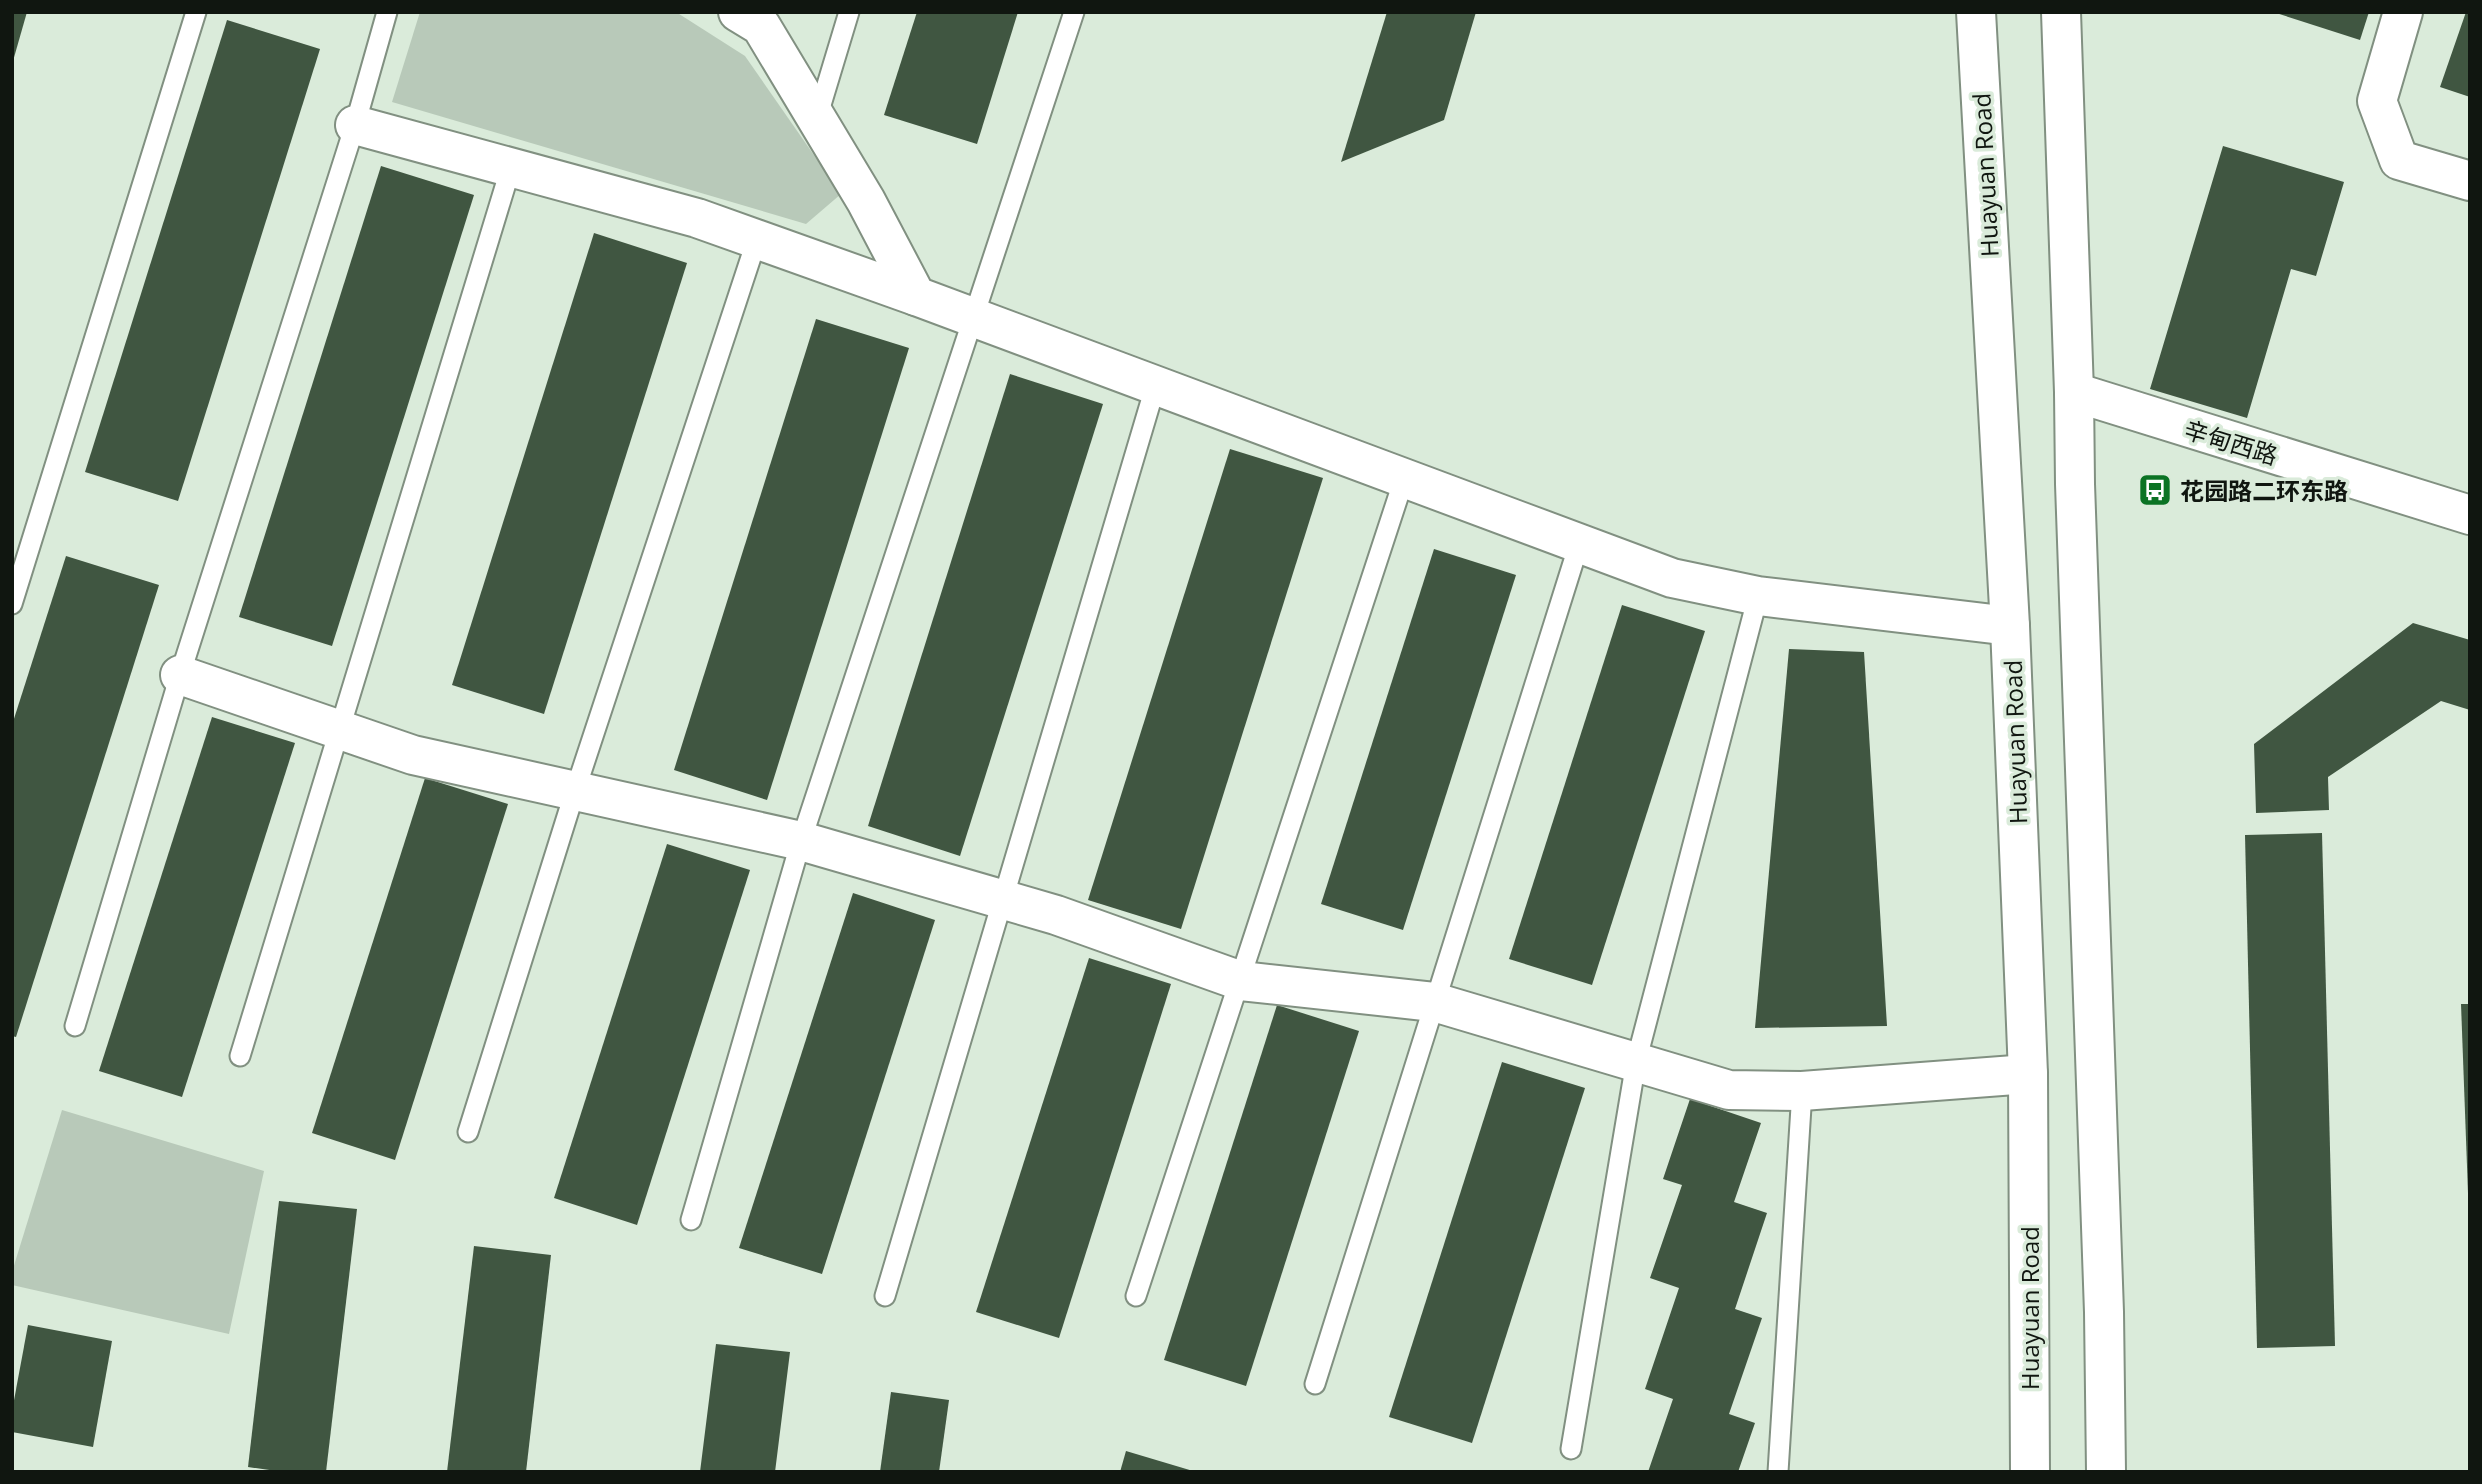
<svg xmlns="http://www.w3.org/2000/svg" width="2482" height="1484" font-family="'Open Sans','Noto Sans SC',sans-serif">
  <rect width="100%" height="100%" fill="#daebda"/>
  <g fill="#b8c9b9">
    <path d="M 420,12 L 676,12 L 745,56 L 841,194 L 806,224 L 392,102 Z"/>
    <path d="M 62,1110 L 264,1171 L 229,1334 L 12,1285 L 12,1272 Z"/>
  </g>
  <g fill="#405641">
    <path d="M 12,12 L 27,12 L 13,61 L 12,60 Z"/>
    <path d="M 917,12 L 1018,12 L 977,144 L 884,115 Z"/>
    <path d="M 1387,12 L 1476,12 L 1444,120 L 1341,162 Z"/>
    <path d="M 2273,12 L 2369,12 L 2360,40 Z"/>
    <path d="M 2466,12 L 2470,12 L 2470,97 L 2440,87 Z"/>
    <path d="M 227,20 L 320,49 L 178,501 L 85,472 Z"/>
    <path d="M 2223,146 L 2344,182 L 2316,276 L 2291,269 L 2247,418 L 2150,389 Z"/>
    <path d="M 381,166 L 474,195 L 332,646 L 239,617 Z"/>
    <path d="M 594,233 L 687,263 L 544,714 L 452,685 Z"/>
    <path d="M 816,319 L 909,348 L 767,800 L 674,770 Z"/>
    <path d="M 1010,374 L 1103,404 L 960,856 L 868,826 Z"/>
    <path d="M 1230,449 L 1323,478 L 1181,929 L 1088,900 Z"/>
    <path d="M 1434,549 L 1516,575 L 1403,930 L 1321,904 Z"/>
    <path d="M 66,556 L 159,585 L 16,1037 L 12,1036 L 12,725 Z"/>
    <path d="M 1622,605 L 1705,631 L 1592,985 L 1509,959 Z"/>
    <path d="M 2413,623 L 2470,640 L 2470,710 L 2441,701 L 2328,777 L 2329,810 L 2256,813 L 2254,744 Z"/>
    <path d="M 1789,649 L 1864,652 L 1887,1026 L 1755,1028 Z"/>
    <path d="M 212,717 L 295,743 L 182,1097 L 99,1071 Z"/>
    <path d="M 425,778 L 508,804 L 395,1160 L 312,1133 Z"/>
    <path d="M 2322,833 L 2335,1346 L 2257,1348 L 2245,835 Z"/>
    <path d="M 667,844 L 750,870 L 637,1225 L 554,1198 Z"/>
    <path d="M 853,893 L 935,920 L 822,1274 L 739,1248 Z"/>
    <path d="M 1089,958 L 1171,984 L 1059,1338 L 976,1312 Z"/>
    <path d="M 2461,1004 L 2470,1004 L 2470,1193 L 2468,1193 Z"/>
    <path d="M 1277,1005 L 1359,1031 L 1246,1386 L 1164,1360 Z"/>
    <path d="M 1502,1062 L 1585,1088 L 1472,1443 L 1389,1417 Z"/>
    <path d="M 1690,1099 L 1761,1123 L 1734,1202 L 1767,1213 L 1735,1309 L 1762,1318 L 1729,1414 L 1755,1423 L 1738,1472 L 1648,1472 L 1673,1399 L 1645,1389 L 1679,1288 L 1650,1278 L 1682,1185 L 1663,1179 Z"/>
    <path d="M 279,1201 L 357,1209 L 326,1472 L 283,1472 L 248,1467 Z"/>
    <path d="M 474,1246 L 551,1255 L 526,1472 L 447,1472 Z"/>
    <path d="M 28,1325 L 112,1341 L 93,1447 L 12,1432 L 12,1411 Z"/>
    <path d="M 716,1344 L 790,1352 L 775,1472 L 700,1472 Z"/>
    <path d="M 891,1392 L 949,1400 L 939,1472 L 880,1472 Z"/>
    <path d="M 1126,1451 L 1193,1471 L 1193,1472 L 1120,1472 Z"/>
  </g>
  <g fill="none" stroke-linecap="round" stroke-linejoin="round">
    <defs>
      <g id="service">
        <path d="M 817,118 L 849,12"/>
        <path d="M 12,604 L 196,12"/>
        <path d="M 75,1026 L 180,675 L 355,125 L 387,12"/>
        <path d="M 240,1056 L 511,167"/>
        <path d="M 468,1132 L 575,791 L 757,239"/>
        <path d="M 691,1220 L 801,841 L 1074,12"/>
        <path d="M 885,1296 L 1156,384"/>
        <path d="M 1136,1296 L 1404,479"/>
        <path d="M 1315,1384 L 1579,544"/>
        <path d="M 1571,1449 L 1636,1062 L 1758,596"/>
        <path d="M 1778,1472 L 1802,1091"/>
      </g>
      <g id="minor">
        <path d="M 738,12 L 761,26 L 866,201 L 916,296 L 1672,578 L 1758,596 L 2010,626"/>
        <path d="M 2403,12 L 2377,101 L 2399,160 L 2470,181"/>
        <path d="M 355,125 L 697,218 L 916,296"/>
        <path d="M 180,675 L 413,755 L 801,841 L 1056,915 L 1241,981 L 1434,1002 L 1729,1090 L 1802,1091 L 2028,1074"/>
      </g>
      <path id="tertiary" d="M 2074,392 L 2470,515"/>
      <g id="primary">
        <path d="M 1976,12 L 2010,626 L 2028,1074 L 2030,1472"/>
        <path d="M 2061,12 L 2074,392 L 2075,484 L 2104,1312 L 2106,1472"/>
      </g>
    </defs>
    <use href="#service" stroke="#819081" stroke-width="23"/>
    <use href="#minor" stroke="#819081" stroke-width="42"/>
    <use href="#tertiary" stroke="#819081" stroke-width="42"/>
    <use href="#primary" stroke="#819081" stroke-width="42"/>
    <use href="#service" stroke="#fff" stroke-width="19"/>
    <use href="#minor" stroke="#fff" stroke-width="38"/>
    <use href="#tertiary" stroke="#fff" stroke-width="38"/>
    <use href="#primary" stroke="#fff" stroke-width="38"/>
  </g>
  <defs>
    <symbol id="bus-square" viewBox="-11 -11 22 22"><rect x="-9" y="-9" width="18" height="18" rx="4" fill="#0b7324" stroke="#daebda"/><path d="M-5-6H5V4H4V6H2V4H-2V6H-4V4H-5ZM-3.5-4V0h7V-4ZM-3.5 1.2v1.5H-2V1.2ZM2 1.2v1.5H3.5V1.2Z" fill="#fff"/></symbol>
  </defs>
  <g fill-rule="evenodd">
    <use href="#bus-square" x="2136" y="471" width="38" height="38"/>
  </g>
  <g text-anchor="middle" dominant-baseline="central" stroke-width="7" stroke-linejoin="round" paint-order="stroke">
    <g font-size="24" fill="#101610" stroke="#daebda">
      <text transform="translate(1985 175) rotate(-93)">Huayuan Road</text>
      <text transform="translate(2231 442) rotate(17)">辛甸西路</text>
      <text transform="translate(2015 742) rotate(-92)">Huayuan Road</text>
      <text transform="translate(2029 1308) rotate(-90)">Huayuan Road</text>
    </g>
    <g font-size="24" font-weight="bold" fill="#101610" stroke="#daebda" text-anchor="start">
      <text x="2180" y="490">花园路二环东路</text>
    </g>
  </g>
  <rect width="2482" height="1484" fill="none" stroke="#101610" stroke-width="28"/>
</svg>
